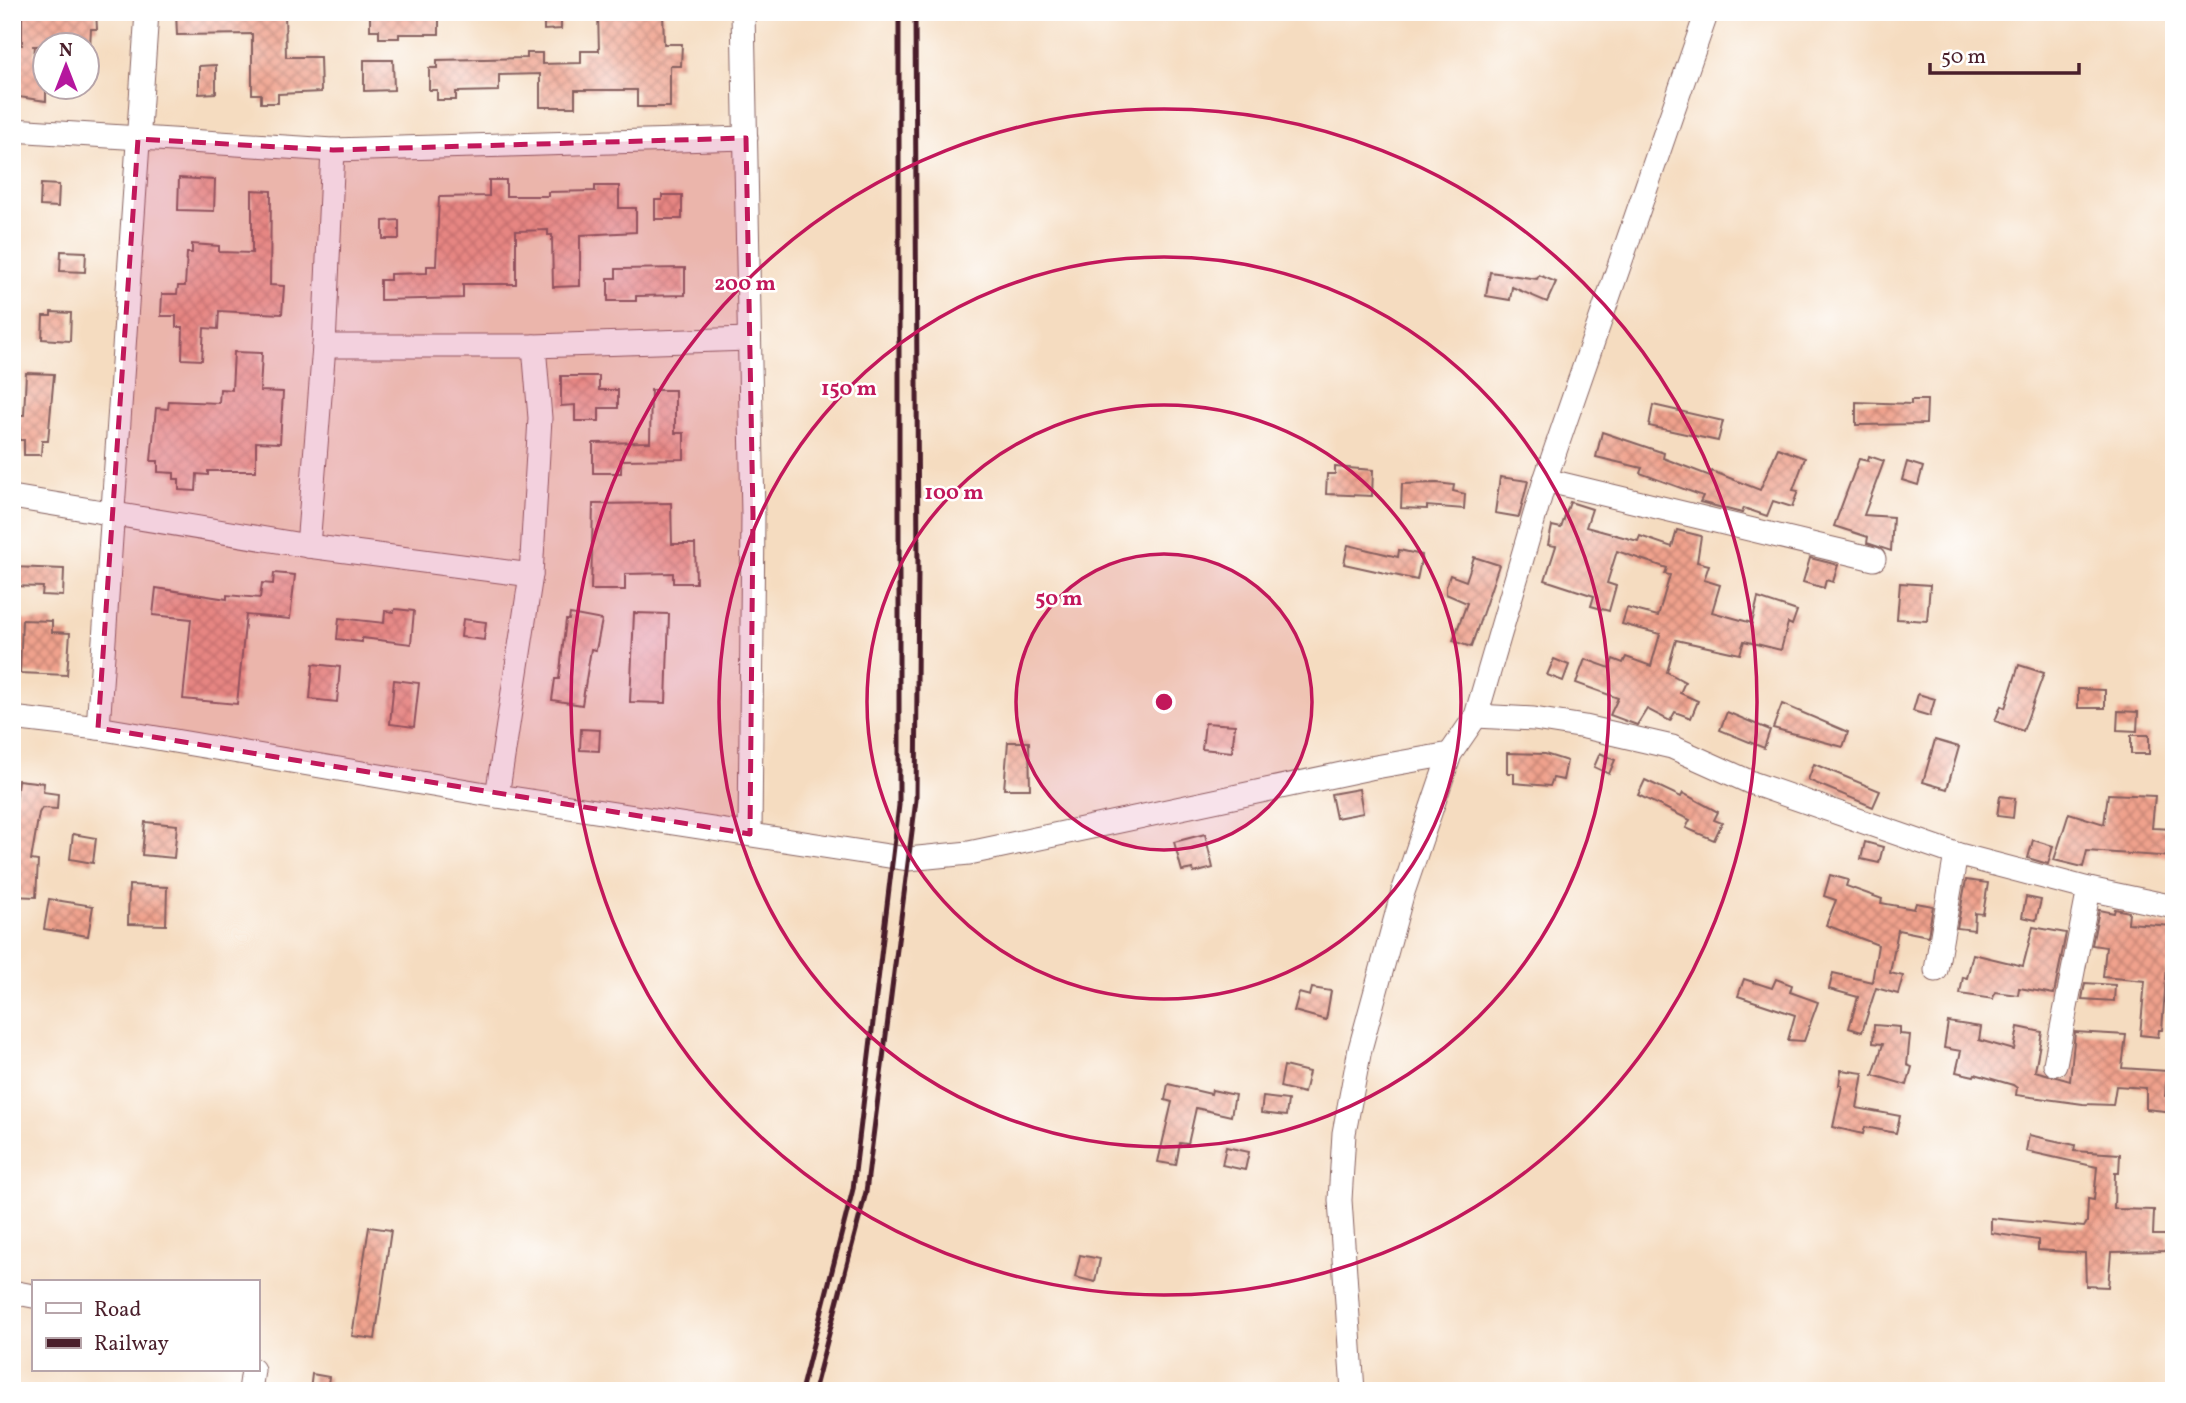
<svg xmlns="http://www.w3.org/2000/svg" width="2186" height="1403" font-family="Vollkorn,serif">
  <defs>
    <pattern id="building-cross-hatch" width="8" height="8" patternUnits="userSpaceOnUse" patternTransform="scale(1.75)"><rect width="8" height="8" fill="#f0a28d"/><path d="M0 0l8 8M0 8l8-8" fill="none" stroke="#c48373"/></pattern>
  </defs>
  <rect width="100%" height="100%" fill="#fff"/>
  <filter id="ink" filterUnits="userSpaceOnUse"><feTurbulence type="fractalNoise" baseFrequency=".0143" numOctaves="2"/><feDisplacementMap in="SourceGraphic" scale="14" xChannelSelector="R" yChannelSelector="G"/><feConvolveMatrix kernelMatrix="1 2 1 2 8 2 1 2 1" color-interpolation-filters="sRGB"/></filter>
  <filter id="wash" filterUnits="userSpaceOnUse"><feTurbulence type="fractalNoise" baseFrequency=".00686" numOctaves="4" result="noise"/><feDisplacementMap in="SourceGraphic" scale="28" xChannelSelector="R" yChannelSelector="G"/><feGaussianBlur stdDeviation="1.57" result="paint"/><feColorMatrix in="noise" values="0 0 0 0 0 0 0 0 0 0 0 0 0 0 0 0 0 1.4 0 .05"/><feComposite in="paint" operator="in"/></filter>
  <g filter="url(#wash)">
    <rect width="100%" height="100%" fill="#f5dcc0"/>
    <g id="blocks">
      <g fill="url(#building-cross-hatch)">
        <path d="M 22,12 L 96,12 L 97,29 L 91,29 L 90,46 L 32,46 L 35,46 L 34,56 L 46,56 L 46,101 L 12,96 L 12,44 L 22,45 Z"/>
        <path d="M 176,12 L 285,12 L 286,57 L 320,57 L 321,92 L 278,94 L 278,103 L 261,103 L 261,94 L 252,94 L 252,34 L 177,35 Z"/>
        <path d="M 370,12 L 439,12 L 439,34 L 399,34 L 399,38 L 379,38 L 379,30 L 370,30 Z"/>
        <path d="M 544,12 L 561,12 L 561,29 L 544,30 Z"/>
        <path d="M 598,12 L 663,12 L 664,44 L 682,44 L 681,66 L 670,66 L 670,107 L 637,107 L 637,90 L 575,90 L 575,107 L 540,107 L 540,74 L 499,75 L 499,91 L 456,92 L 456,100 L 437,100 L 437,90 L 429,90 L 429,68 L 437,68 L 437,60 L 527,58 L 527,53 L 542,53 L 542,64 L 581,63 L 581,51 L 599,51 Z"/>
        <path d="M 364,60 L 393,60 L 394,90 L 364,91 Z"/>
        <path d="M 216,65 L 216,93 L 199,94 L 199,66 Z"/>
        <path d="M 179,178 L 215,180 L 214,211 L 178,210 Z"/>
        <path d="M 489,180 L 506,180 L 506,196 L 548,196 L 548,192 L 595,191 L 595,186 L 619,186 L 619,208 L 636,208 L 636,232 L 580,235 L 580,286 L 553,287 L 552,235 L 548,235 L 548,230 L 516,231 L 516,284 L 463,284 L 463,298 L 380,300 L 380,280 L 390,280 L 390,274 L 427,273 L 427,266 L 436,266 L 439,197 L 489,196 Z"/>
        <path d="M 41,184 L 59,185 L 58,207 L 40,206 Z"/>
        <path d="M 252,190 L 271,191 L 270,285 L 284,286 L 282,314 L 219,311 L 218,329 L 204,328 L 202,360 L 182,359 L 183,327 L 176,327 L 176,316 L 161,316 L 162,294 L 177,294 L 178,286 L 185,286 L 187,253 L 192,253 L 192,244 L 219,246 L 219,252 L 252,253 Z"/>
        <path d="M 662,195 L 682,195 L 682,219 L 655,219 L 655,200 L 662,200 Z"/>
        <path d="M 399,220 L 399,239 L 383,239 L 383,221 Z"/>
        <path d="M 61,251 L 86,252 L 85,272 L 60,271 Z"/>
        <path d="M 685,268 L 685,295 L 636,296 L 636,301 L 608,301 L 608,278 L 616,278 L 616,269 Z"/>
        <path d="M 1490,272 L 1537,279 L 1539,275 L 1556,282 L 1547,302 L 1512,287 L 1510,300 L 1486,296 Z"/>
        <path d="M 51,312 L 71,313 L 70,341 L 42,339 L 43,316 L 51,316 Z"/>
        <path d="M 234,352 L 262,353 L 260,391 L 283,392 L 280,443 L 256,442 L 256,471 L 208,471 L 208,475 L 197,474 L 196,491 L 179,490 L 179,479 L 174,479 L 174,473 L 158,472 L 158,461 L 151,461 L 156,408 L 168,409 L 169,401 L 219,403 L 220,389 L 232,390 Z"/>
        <path d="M 26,373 L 54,374 L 48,441 L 42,441 L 41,455 L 24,455 L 24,440 L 19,440 L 20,415 L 24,415 Z"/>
        <path d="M 561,376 L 599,376 L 599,390 L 618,390 L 618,408 L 599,408 L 599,421 L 575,421 L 575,405 L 561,406 Z"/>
        <path d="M 651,390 L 675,390 L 675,433 L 684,433 L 684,459 L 621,460 L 621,473 L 593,473 L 593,443 L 650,442 Z"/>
        <path d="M 1911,400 L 1927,400 L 1926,424 L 1856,425 L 1856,402 L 1911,404 Z"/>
        <path d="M 1653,405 L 1723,421 L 1718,441 L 1649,426 Z"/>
        <path d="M 1602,432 L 1664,453 L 1663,458 L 1710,476 L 1712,471 L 1760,490 L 1778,448 L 1805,458 L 1793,490 L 1798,491 L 1792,507 L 1773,501 L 1767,516 L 1744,508 L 1742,513 L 1700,502 L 1703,496 L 1640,473 L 1642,468 L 1596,457 Z"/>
        <path d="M 1869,456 L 1884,461 L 1864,515 L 1893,517 L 1891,551 L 1867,543 L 1868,537 L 1834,526 L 1859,459 L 1868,461 Z"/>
        <path d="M 1907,462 L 1923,467 L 1918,485 L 1902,480 Z"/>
        <path d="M 1335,467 L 1373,470 L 1372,496 L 1326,494 L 1327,474 L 1335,474 Z"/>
        <path d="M 1500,477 L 1528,481 L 1519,517 L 1495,513 Z"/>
        <path d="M 1437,483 L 1454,485 L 1453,491 L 1465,494 L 1464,509 L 1427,506 L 1427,509 L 1401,508 L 1402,484 Z"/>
        <path d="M 1570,502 L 1592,509 L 1586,527 L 1638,541 L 1640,536 L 1672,547 L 1677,530 L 1701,536 L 1697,562 L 1709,565 L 1704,580 L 1720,585 L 1712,612 L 1752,623 L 1758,598 L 1797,611 L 1792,625 L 1788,623 L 1781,650 L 1744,641 L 1740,654 L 1676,640 L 1667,672 L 1685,682 L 1680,693 L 1698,701 L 1691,718 L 1675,712 L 1670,721 L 1647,709 L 1637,725 L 1610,715 L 1618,698 L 1576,683 L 1585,659 L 1610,668 L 1613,659 L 1623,663 L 1626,657 L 1651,666 L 1660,634 L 1622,624 L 1627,608 L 1658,616 L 1670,575 L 1665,574 L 1667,568 L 1617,551 L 1607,583 L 1616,586 L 1609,611 L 1591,606 L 1594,596 L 1545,580 L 1556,546 L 1548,545 L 1552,526 L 1561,528 Z"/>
        <path d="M 671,503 L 672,544 L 695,544 L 696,583 L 673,583 L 673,573 L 625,574 L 625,590 L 591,590 L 593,504 Z"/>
        <path d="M 1348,545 L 1398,557 L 1399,550 L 1422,555 L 1417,580 L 1344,564 Z"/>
        <path d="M 1474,557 L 1499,565 L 1471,647 L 1453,641 L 1467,603 L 1446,594 L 1446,587 L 1450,575 L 1466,581 Z"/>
        <path d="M 1810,558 L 1838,565 L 1833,582 L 1826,580 L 1824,588 L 1803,582 Z"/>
        <path d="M 12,567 L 64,569 L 63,596 L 42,595 L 43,587 L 12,586 Z"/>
        <path d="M 274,573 L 295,575 L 290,619 L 246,615 L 237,704 L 183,699 L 191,619 L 153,615 L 156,588 L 227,599 L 227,595 L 260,598 L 262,583 L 273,584 Z"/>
        <path d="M 1900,583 L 1930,585 L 1927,621 L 1897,619 Z"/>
        <path d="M 395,609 L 414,611 L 411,644 L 362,638 L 362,642 L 337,639 L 339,618 L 384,623 L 385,611 L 394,612 Z"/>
        <path d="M 634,613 L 669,614 L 666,703 L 630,702 Z"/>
        <path d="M 570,614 L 602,620 L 596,650 L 591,649 L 582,705 L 552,700 L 555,679 L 559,679 L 566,620 L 569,620 Z"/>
        <path d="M 463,619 L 486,622 L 484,640 L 461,637 Z"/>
        <path d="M 22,620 L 52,621 L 52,632 L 70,633 L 67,675 L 20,673 Z"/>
        <path d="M 1554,659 L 1569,665 L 1563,681 L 1547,675 Z"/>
        <path d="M 313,664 L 340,667 L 337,702 L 310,699 Z"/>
        <path d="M 2019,665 L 2044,673 L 2023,731 L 1995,721 L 2001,706 L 2005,708 Z"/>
        <path d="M 394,680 L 419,683 L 414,727 L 390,724 Z"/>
        <path d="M 2078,689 L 2105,690 L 2105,708 L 2078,708 Z"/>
        <path d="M 1918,694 L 1935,699 L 1930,716 L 1913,711 Z"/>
        <path d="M 1782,704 L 1848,732 L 1843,747 L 1773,728 Z"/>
        <path d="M 2118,711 L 2138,712 L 2137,731 L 2117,730 Z"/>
        <path d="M 1727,712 L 1770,730 L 1764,748 L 1720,730 Z"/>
        <path d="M 1205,723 L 1235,725 L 1232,752 L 1202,749 Z"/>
        <path d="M 581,729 L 600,730 L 599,751 L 580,750 Z"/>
        <rect x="2131" y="735" width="18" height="19"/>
        <path d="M 1935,740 L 1959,747 L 1947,789 L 1923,782 Z"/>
        <path d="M 1008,742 L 1029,742 L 1030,789 L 1004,789 Z"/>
        <path d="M 1507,753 L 1545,754 L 1567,761 L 1563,780 L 1553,778 L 1550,786 L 1514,783 L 1514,773 L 1507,773 Z"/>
        <path d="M 1600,753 L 1615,760 L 1609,774 L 1594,767 Z"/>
        <path d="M 1814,764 L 1880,791 L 1873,807 L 1808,780 Z"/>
        <path d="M 18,780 L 44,783 L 43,792 L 58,794 L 57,809 L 42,808 L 39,813 L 31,860 L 38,861 L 36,897 L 12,896 L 12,842 Z"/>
        <path d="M 1645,780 L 1681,797 L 1683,793 L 1718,812 L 1714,820 L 1722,823 L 1714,840 L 1686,828 L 1690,820 L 1638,795 Z"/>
        <path d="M 1359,789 L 1363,813 L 1336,818 L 1331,794 Z"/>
        <path d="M 2108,794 L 2155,796 L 2152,828 L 2174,829 L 2174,857 L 2087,851 L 2083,867 L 2054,860 L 2069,813 L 2104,824 Z"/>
        <path d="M 2000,796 L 2015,798 L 2013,818 L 1997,816 Z"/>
        <path d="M 145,822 L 177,825 L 174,858 L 142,855 Z"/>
        <path d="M 73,834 L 96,838 L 93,863 L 70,859 Z"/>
        <path d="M 1205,834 L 1213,868 L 1194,873 L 1193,869 L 1182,871 L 1174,842 Z"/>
        <path d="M 2033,840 L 2053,846 L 2048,864 L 2028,858 Z"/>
        <path d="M 1865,842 L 1883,847 L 1879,863 L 1861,859 Z"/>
        <path d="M 1830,875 L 1848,880 L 1846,886 L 1882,899 L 1881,903 L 1914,909 L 1916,903 L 1933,906 L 1928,936 L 1898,930 L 1890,973 L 1903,976 L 1898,994 L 1876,988 L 1862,1032 L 1849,1028 L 1858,997 L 1829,989 L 1833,973 L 1872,982 L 1878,945 L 1826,925 L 1836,900 L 1824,896 Z"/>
        <path d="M 1966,880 L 1988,883 L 1983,914 L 1975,913 L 1974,930 L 1957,928 Z"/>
        <path d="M 129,885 L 167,887 L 166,925 L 128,924 Z"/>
        <path d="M 2026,897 L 2041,900 L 2036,920 L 2022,917 Z"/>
        <path d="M 49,899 L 93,906 L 88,936 L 44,929 Z"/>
        <path d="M 2115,909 L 2129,912 L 2128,923 L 2174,926 L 2174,965 L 2167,964 L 2162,1030 L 2159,1030 L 2158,1037 L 2140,1035 L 2145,981 L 2103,977 L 2106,947 L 2092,945 L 2099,910 L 2114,913 Z"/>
        <path d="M 2033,927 L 2066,933 L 2054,994 L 2019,988 L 2018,995 L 1995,992 L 1993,999 L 1960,994 L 1963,977 L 1967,978 L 1973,954 L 2023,966 Z"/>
        <path d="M 1744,979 L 1772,988 L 1776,979 L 1792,985 L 1790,992 L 1818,1002 L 1804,1041 L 1788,1040 L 1795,1015 L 1738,996 Z"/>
        <path d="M 2085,983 L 2115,985 L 2114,1001 L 2082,999 Z"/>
        <path d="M 1312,988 L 1331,991 L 1326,1020 L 1294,1011 L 1299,993 L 1310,996 Z"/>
        <path d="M 1948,1022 L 1981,1027 L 1979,1040 L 2014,1050 L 2018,1027 L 2042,1032 L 2035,1071 L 2070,1081 L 2075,1032 L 2126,1035 L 2122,1068 L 2167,1071 L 2165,1096 L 2174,1096 L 2174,1112 L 2146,1109 L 2146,1088 L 2116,1086 L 2113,1105 L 2083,1104 L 2016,1095 L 2017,1088 L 2013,1085 L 1975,1074 L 1974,1076 L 1956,1072 L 1961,1051 L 1944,1048 Z"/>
        <path d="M 1874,1025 L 1900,1027 L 1900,1034 L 1910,1035 L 1907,1065 L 1912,1067 L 1907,1085 L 1873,1075 L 1883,1044 L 1873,1043 Z"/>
        <path d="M 1284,1066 L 1309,1072 L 1304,1093 L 1280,1087 Z"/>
        <path d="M 1841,1070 L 1863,1073 L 1857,1108 L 1900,1116 L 1896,1133 L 1865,1127 L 1863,1134 L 1833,1127 L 1842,1085 L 1839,1085 Z"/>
        <path d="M 1168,1084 L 1211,1094 L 1212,1090 L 1235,1095 L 1231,1116 L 1196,1108 L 1188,1144 L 1180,1143 L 1176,1165 L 1158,1162 L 1172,1102 L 1165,1100 Z"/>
        <path d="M 1263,1097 L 1288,1100 L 1286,1116 L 1261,1113 Z"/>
        <path d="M 2029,1135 L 2075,1145 L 2074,1151 L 2120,1154 L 2119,1173 L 2115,1173 L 2114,1209 L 2154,1210 L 2153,1235 L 2168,1235 L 2168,1251 L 2111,1252 L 2108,1287 L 2086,1286 L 2085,1253 L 2038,1250 L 2038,1240 L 1991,1233 L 1991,1218 L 2084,1227 L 2087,1222 L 2088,1199 L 2094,1200 L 2097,1167 L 2026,1151 Z"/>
        <path d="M 1226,1147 L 1249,1152 L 1245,1170 L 1222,1165 Z"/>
        <path d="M 369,1227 L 391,1230 L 375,1339 L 352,1336 Z"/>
        <path d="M 1080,1255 L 1100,1259 L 1095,1282 L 1075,1277 Z"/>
        <path d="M 312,1374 L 329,1377 L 327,1391 L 310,1391 Z"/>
      </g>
    </g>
  </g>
  <g filter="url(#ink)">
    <use href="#blocks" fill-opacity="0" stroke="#86615f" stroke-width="2"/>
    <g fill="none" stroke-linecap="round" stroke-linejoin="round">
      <defs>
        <g id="minor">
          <path d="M 743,12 L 753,515 L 750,834"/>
          <path d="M 12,130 L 333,150 L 746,138"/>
          <path d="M 324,346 L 534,346 L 749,339"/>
          <path d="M 1545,480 L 1874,559"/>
          <path d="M 12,497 L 308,546 L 531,575"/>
          <path d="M 308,546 L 324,346 L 333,150"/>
          <path d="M 1476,716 L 1534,719 L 1585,727 L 1672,747 L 1752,783 L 1956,854 L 2089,889 L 2174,907"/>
          <path d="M 12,718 L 98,728 L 497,796 L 908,859 L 969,853 L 1370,768 L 1450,754"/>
          <path d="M 98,728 L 147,12"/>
          <path d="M 497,796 L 531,575 L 540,418 L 534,346"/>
          <path d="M 1936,970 L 1956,854"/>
          <path d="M 2055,1064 L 2089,889"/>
          <path d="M 12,1292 L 33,1296"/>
          <path d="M 250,1391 L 253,1370"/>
          <path d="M 1353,1391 L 1340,1200 L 1344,1133 L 1360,1049 L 1402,895 L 1450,754 L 1476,716 L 1545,480 L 1707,12"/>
        </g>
      </defs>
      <use href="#minor" stroke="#86615f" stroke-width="25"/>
      <use href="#minor" stroke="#fff" stroke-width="23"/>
      <g stroke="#4a1f2b" stroke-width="5">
        <path d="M 801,1391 L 853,1189 L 899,805 L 899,12"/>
        <path d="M 814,1391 L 866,1192 L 916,800 L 918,571 L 915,12"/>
      </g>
    </g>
  </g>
  <path fill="#c2185b" fill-opacity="0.2" stroke="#c2185b" stroke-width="5" stroke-dasharray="14 9" stroke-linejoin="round" d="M 746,138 L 753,515 L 750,834 L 98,728 L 138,139 L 333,150 Z"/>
  <circle cx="1164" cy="702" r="148" fill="#c2185b" fill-opacity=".12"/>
  <g fill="none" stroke="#c2185b" stroke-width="3.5">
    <circle cx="1164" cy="702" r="148"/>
    <circle cx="1164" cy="702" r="297"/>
    <circle cx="1164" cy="702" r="445"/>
    <circle cx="1164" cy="702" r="593"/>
  </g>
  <circle cx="1164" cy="702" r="10" fill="#c2185b" stroke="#fff" stroke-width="3.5"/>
  <g font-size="21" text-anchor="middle" font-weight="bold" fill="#c2185b" stroke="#fff" stroke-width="5" stroke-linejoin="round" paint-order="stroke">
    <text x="745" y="290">200 m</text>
    <text x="849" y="395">150 m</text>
    <text x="954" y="499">100 m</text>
    <text x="1059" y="605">50 m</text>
  </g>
  <rect width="2186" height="1403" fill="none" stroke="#fff" stroke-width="42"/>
  <rect x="32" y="1280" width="228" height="91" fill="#ffffff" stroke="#b7a5aa" stroke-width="2"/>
  <rect x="46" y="1303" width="35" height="10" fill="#ffffff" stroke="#b7a5aa" stroke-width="2"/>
  <text x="94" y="1316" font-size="21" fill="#4a1f2b">Road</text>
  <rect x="46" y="1338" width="35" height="10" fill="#4a1f2b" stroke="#b7a5aa" stroke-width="2"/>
  <text x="94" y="1350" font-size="21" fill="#4a1f2b">Railway</text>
  <g transform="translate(66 66)"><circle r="33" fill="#ffffff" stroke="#b7a5aa" stroke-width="2"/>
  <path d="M0-5L12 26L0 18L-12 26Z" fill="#b5179e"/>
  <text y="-10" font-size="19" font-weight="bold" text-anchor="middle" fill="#4a1f2b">N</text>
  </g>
  <path d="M1930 63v10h149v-10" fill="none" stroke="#4a1f2b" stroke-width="3.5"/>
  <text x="1941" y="63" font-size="21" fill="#4a1f2b" stroke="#ffffff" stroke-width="5" paint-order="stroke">50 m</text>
</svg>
